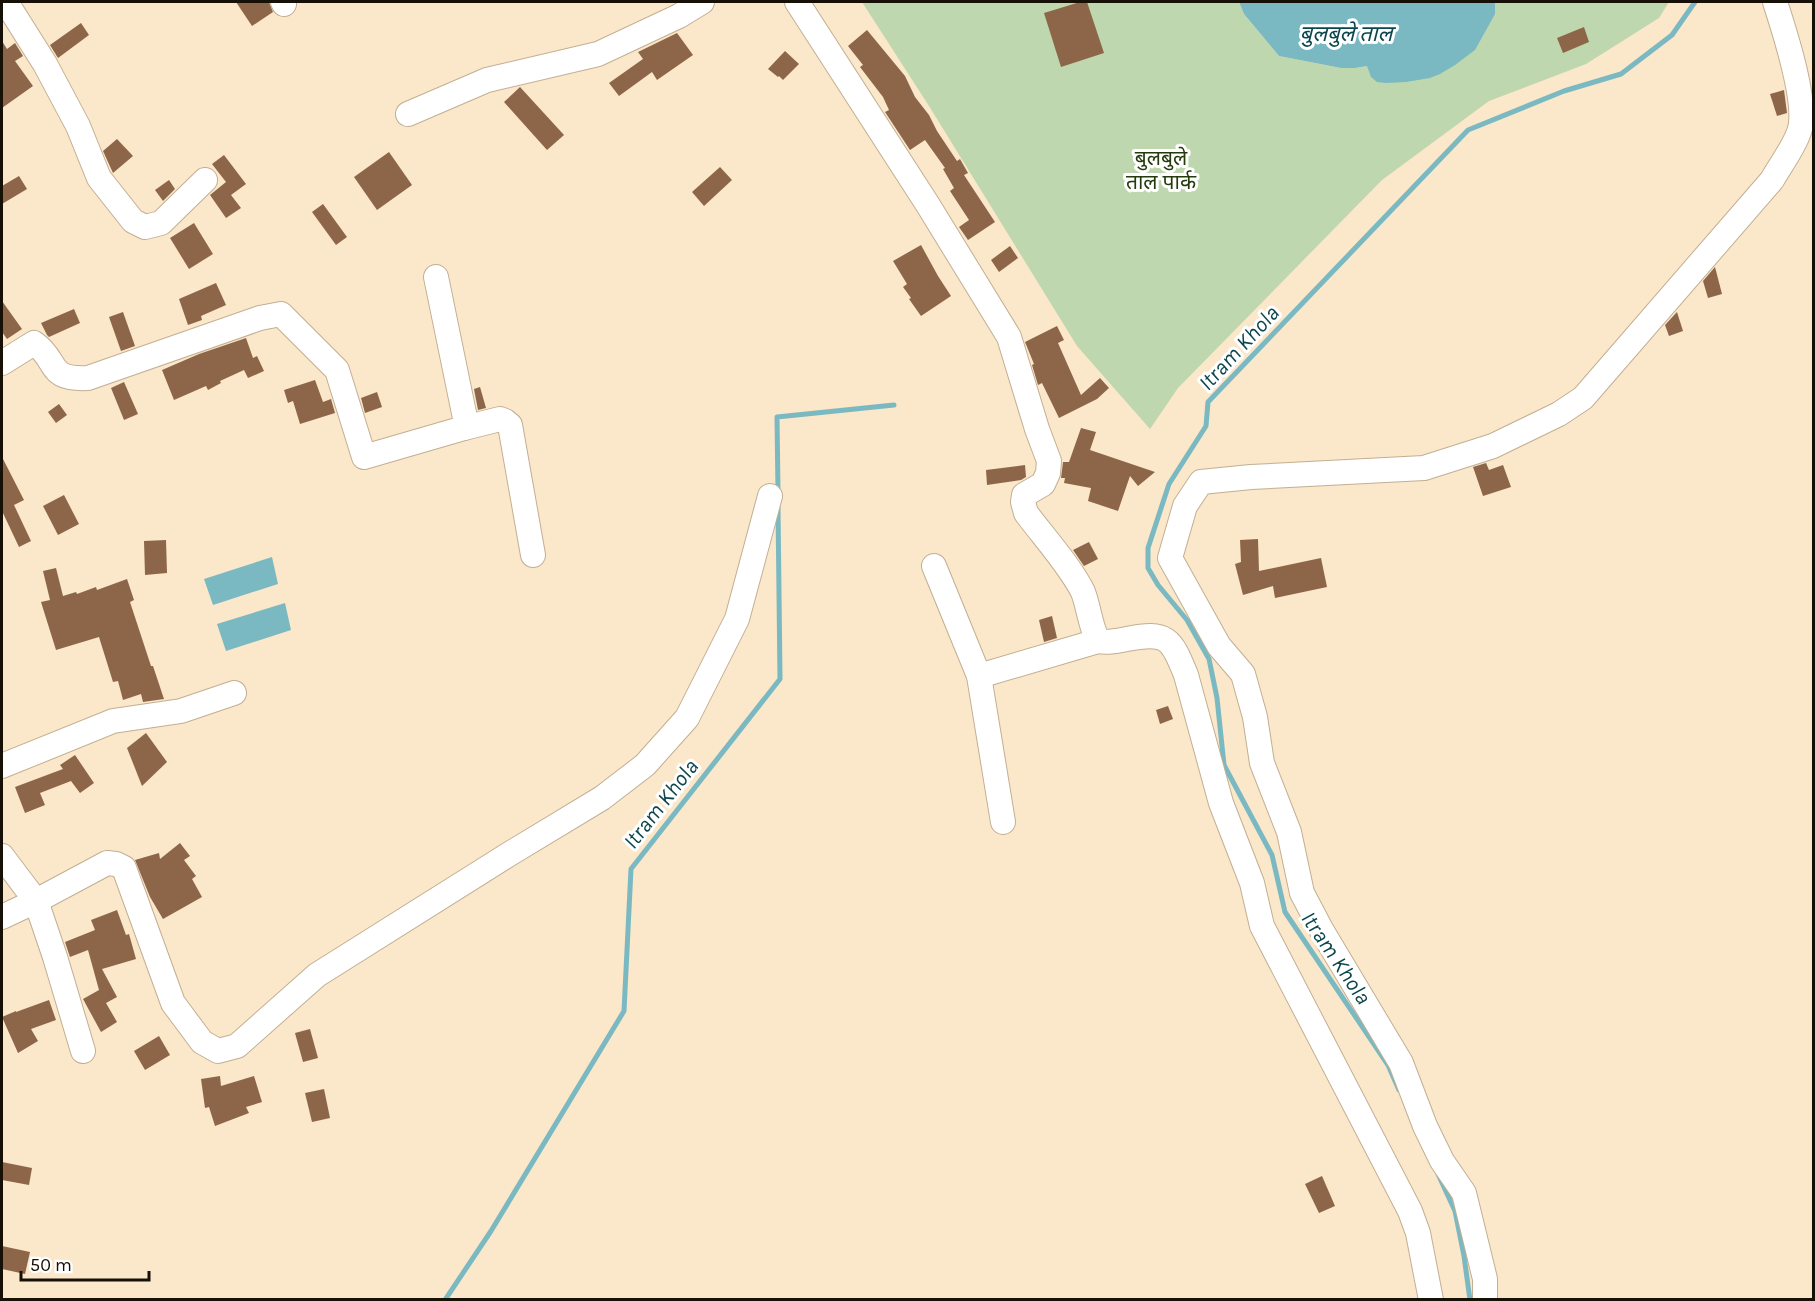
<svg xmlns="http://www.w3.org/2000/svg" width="1815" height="1301" font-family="Karla,'Noto Sans Devanagari',sans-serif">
  <rect width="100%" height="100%" fill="#fbe7c9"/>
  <path fill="#bfd7ae" d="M 862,2 L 1239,2 L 1244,14 L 1279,56 L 1341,68 L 1355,68 L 1367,66 L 1439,2 L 1669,2 L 1659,18 L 1586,64 L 1489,101 L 1382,180 L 1178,388 L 1150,429 L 1077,346 L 929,106 Z"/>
  <g fill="#7ab9c2">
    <path d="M 1239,2 L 1495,2 L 1495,14 L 1475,50 L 1455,65 L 1440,74 L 1430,78 L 1406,82 L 1386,83 L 1377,82 L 1371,77 L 1367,66 L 1355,68 L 1341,68 L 1279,56 L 1244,14 Z"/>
    <path d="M 272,557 L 278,584 L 213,605 L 204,579 Z"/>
    <path d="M 285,603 L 291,630 L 226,651 L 217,624 Z"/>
  </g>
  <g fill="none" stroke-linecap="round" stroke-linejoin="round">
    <g stroke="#7ab9c2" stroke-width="5">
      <path d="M 778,492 L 777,417 L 894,405"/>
      <path d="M 1399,1090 L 1388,1065 L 1285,912 L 1272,855 L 1224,765 L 1217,698 L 1209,659 L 1187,620 L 1158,585 L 1148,568 L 1148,548 L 1169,484 L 1206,426 L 1208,402 L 1468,130 L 1564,91 L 1621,74 L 1672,35 L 1695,2"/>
      <path d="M 1438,1174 L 1455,1211 L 1464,1256 L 1470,1300"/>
      <path d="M 445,1300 L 491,1231 L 624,1011 L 631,869 L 780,679 L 778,507"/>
    </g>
  </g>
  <g fill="#8d6649">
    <path d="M 236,2 L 269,2 L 273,12 L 252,26 Z"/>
    <path d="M 1080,2 L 1087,2 L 1104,53 L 1061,67 L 1044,13 Z"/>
    <path d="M 81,23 L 89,35 L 58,58 L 50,45 Z"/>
    <path d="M 1584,27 L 1589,42 L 1563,53 L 1557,38 Z"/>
    <path d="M 867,30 L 905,76 L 915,97 L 929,115 L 937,131 L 957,161 L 960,159 L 968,173 L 964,175 L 995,222 L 968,240 L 959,227 L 969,220 L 950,191 L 954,188 L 943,169 L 945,168 L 925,140 L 910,150 L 885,112 L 889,110 L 883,97 L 860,67 L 863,65 L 848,46 Z"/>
    <path d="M 677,33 L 693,55 L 657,80 L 652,72 L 619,96 L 609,83 L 643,59 L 638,52 Z"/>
    <path d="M 2,41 L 7,49 L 15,43 L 23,56 L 15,61 L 33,86 L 2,108 Z"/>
    <path d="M 785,51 L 799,64 L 783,80 L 779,76 L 778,77 L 768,69 Z"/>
    <path d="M 520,87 L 564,135 L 547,150 L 504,102 Z"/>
    <path d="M 1784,90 L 1787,113 L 1777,116 L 1770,94 Z"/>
    <path d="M 117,139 L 133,156 L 113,173 L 103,151 Z"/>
    <path d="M 389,152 L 412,185 L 377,210 L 354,177 Z"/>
    <path d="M 224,155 L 246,184 L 231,195 L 241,208 L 226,218 L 210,195 L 226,182 L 212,164 Z"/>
    <path d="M 720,167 L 732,180 L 704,206 L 692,192 Z"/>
    <path d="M 19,176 L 27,189 L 2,204 L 2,186 Z"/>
    <path d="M 169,180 L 175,189 L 163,201 L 155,190 Z"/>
    <path d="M 323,204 L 347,237 L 336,245 L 312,212 Z"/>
    <path d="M 194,223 L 213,254 L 189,269 L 170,238 Z"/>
    <path d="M 921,245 L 938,276 L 951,296 L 921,316 L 909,299 L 911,298 L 903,287 L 907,284 L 893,261 Z"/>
    <path d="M 1010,246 L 1018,258 L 999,272 L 991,260 Z"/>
    <path d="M 1715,267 L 1722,294 L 1708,298 L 1703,281 Z"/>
    <path d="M 216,283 L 226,305 L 201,316 L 202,320 L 188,325 L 179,299 Z"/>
    <path d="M 2,301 L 22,329 L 7,339 L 2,332 Z"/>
    <path d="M 74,309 L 80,323 L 49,337 L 47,335 L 41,323 Z"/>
    <path d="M 123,312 L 135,346 L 121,351 L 109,317 Z"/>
    <path d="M 1677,312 L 1683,331 L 1669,336 L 1665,325 Z"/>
    <path d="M 1057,326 L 1064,340 L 1058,343 L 1081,395 L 1100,378 L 1109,388 L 1097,399 L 1059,418 L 1042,383 L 1038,385 L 1032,365 L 1034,364 L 1025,342 Z"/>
    <path d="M 246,338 L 253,358 L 257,356 L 264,371 L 248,378 L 244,370 L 220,381 L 221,383 L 208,390 L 206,386 L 174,400 L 162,370 L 199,354 Z"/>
    <path d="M 315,380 L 323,402 L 331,399 L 335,413 L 300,424 L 293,401 L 288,403 L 284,390 Z"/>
    <path d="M 124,382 L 138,414 L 124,420 L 111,388 Z"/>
    <path d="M 480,387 L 486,408 L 478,410 L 474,389 Z"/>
    <path d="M 377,392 L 382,407 L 365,413 L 361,398 Z"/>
    <path d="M 59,404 L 67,415 L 56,423 L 48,412 Z"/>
    <path d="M 1081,428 L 1096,432 L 1090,450 L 1155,472 L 1138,486 L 1130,476 L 1118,511 L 1088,501 L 1091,488 L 1064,483 L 1065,478 L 1061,478 L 1063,462 L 1069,462 Z"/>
    <path d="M 2,457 L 24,500 L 14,505 L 31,541 L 19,547 L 2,511 Z"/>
    <path d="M 1486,463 L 1489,470 L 1503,465 L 1511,487 L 1483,496 L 1473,467 Z"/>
    <path d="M 1025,465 L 1026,477 L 1021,480 L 987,485 L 986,470 Z"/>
    <path d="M 64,495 L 79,524 L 58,535 L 43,506 Z"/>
    <path d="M 1258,539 L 1259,571 L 1321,558 L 1327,587 L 1275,598 L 1273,586 L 1243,595 L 1235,564 L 1241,562 L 1240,540 Z"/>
    <path d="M 166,540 L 167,573 L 145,575 L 144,541 Z"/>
    <path d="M 1089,542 L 1098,559 L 1084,566 L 1073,550 Z"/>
    <path d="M 56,568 L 63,596 L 76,592 L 77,594 L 96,587 L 97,590 L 127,579 L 134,600 L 130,602 L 151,666 L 153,666 L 164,699 L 143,702 L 141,694 L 123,700 L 118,681 L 113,682 L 99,637 L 56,650 L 41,602 L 50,600 L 43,571 Z"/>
    <path d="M 1052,616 L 1057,638 L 1044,642 L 1039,620 Z"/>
    <path d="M 1168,706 L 1173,719 L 1160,724 L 1156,710 Z"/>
    <path d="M 146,733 L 167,762 L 142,786 L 127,748 Z"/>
    <path d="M 75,755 L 94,783 L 80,793 L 71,781 L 40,793 L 45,805 L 25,813 L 15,787 L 63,769 L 60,765 Z"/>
    <path d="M 180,843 L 190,856 L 184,860 L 196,876 L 192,879 L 202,897 L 163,919 L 150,897 L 135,860 L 159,853 L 160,859 Z"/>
    <path d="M 117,910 L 126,935 L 129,934 L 136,959 L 102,969 L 117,997 L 106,1003 L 117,1022 L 101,1032 L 83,999 L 99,990 L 88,950 L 70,957 L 65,942 L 95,930 L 91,920 Z"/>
    <path d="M 49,1000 L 56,1020 L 31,1029 L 38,1041 L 18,1053 L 2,1017 L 16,1011 L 16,1012 Z"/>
    <path d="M 310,1029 L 318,1058 L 303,1062 L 295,1033 Z"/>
    <path d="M 159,1036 L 170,1055 L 145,1070 L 134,1051 Z"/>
    <path d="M 220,1076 L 221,1086 L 254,1076 L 262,1102 L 246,1107 L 249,1113 L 215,1126 L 209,1107 L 205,1108 L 201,1079 Z"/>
    <path d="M 324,1089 L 330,1118 L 312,1122 L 305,1093 Z"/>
    <path d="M 2,1162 L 32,1168 L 29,1185 L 2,1180 Z"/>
    <path d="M 1322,1176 L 1335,1206 L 1319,1213 L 1305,1184 Z"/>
    <path d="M 2,1246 L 30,1252 L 25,1274 L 2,1269 Z"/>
  </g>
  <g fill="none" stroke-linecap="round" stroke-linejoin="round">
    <defs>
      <g id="minor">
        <path d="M 6,2 L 45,64 L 78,126 L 99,178 L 133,221 L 145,227 L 161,223 L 205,180"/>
        <path d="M 283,2 L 284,4"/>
        <path d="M 797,2 L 928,205 L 1009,337 L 1037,429 L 1049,461 L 1048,473 L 1043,484 L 1024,495 L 1023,502 L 1026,513 C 1043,536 1071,567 1083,592 C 1089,608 1090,625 1098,641 C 1108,643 1116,641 1127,639 C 1167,631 1171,638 1186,675 L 1221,803 L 1252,883 L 1262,926 L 1410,1211 L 1418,1233 L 1431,1300"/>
        <path d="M 408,114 L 487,80 L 598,54 L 679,16 L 702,2"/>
        <path d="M 2,363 L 34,343 C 60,361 45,380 88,378 L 260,318 L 281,314 L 337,370 L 364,457 L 464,428 L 465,418 L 436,277"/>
        <path d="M 464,428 L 500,419 L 505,421 L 510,425 L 533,555"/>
        <path d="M 934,566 L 979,676 L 1003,822"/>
        <path d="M 979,676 L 1098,641"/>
        <path d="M 2,766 L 113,721 L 181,711 L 234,693"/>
        <path d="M 2,856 L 36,901 L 55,957 L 83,1051"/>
        <path d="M 2,917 L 36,901 L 107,863 L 116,864 L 124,868 L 173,1003 L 202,1042 L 218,1051 L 237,1046 L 317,975 L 511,853 L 602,798 L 645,765 L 687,718 L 737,619 L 770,496"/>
        <path d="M 1485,1300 L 1485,1279 L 1464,1193 L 1442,1161 L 1425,1126 L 1401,1063 L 1322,931 L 1302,893 L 1289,832 L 1262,763 L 1255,717 L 1243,674 L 1219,646 L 1170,558 L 1185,506 L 1201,482 L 1251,477 L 1424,468 L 1493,446 L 1559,414 L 1583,398 L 1772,180 C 1781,164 1793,149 1799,132 C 1809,105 1784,30 1775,2"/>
      </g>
    </defs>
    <use href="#minor" stroke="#c2af93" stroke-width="26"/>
    <use href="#minor" stroke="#fff" stroke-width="24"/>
  </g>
  <g text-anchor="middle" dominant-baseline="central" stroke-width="6" stroke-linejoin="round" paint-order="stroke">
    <g font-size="21" fill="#243b0d" stroke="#fff">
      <text x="1161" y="158">बुलबुले<tspan x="1161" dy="24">ताल पार्क</tspan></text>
    </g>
    <g font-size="22" font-style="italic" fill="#0b464d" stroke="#fff">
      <text x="1346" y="34">बुलबुले ताल</text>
      <text transform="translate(1239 348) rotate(-47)">Itram Khola</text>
      <text transform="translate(661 804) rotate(-52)">Itram Khola</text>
      <text transform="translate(1336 958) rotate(56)">Itram Khola</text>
    </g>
  </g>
  <rect width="1815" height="1301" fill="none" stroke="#171006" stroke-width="6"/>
  <path d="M21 1271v9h128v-9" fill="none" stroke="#171006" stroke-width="3"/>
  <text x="30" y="1271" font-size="18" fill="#171006" stroke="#ffffff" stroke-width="4.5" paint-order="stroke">50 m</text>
</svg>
